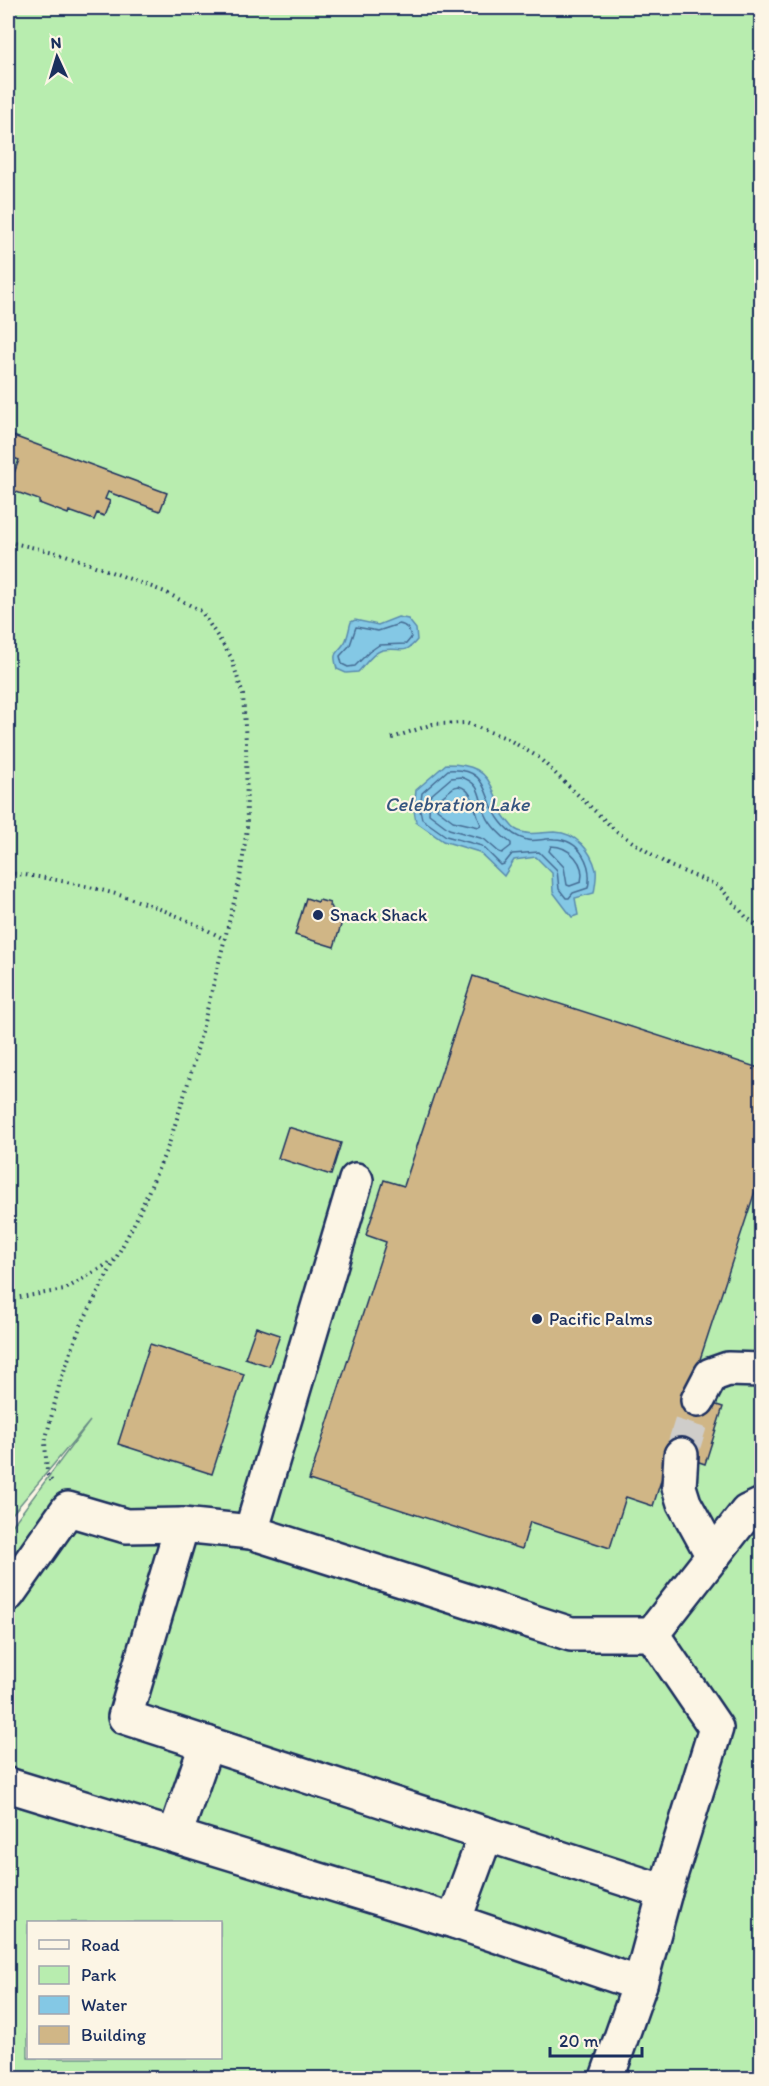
<svg xmlns="http://www.w3.org/2000/svg" width="769" height="2086" font-family="Itim,sans-serif">
  <rect width="100%" height="100%" fill="#fcf5e5"/>
  <filter id="ink" filterUnits="userSpaceOnUse"><feTurbulence type="fractalNoise" baseFrequency=".0167" numOctaves="2"/><feDisplacementMap in="SourceGraphic" scale="12" xChannelSelector="R" yChannelSelector="G"/><feConvolveMatrix kernelMatrix="1 2 1 2 8 2 1 2 1" color-interpolation-filters="sRGB"/></filter>
  <g filter="url(#ink)">
    <path fill="#b8edaf" stroke="#6a8e86" stroke-width="1.5" fill-rule="evenodd" d="M 8,8 L 761,8 L 761,2078 L 8,2078 L 8,1531 L 90,1421 L 8,1519 ZM 28,1922 L 220,1922 L 220,2058 L 28,2058 Z"/>
    <g fill="#84c8e5" stroke="#5a8baf" stroke-width="1.5">
      <path d="M 398,617 L 408,619 L 416,629 L 417,640 C 403,657 401,646 383,650 C 373,652 365,665 358,672 L 346,673 L 337,669 C 332,650 336,656 345,642 C 348,637 349,628 351,622 L 355,620 L 378,625 Z"/>
      <path d="M 446,764 C 471,764 487,769 495,795 C 499,806 498,809 506,819 C 509,822 512,827 515,829 C 528,837 541,832 555,832 C 576,833 591,850 596,870 C 597,877 595,886 594,893 L 575,898 L 578,915 L 572,917 L 553,892 L 552,873 L 536,857 L 514,860 L 504,876 L 479,852 L 443,841 L 416,822 L 414,810 L 416,790 Z"/>
    </g>
    <g fill="none" stroke-linecap="round" stroke-linejoin="round">
      <g stroke="#456c94" stroke-width="1.5">
        <path d="M 399,624 C 407,625 410,630 411,638 L 406,644 L 379,645 L 369,652 L 355,666 L 348,667 L 342,664 L 340,656 L 350,645 L 356,627 L 378,631 Z"/>
        <path d="M 448,770 C 492,767 481,798 501,822 C 508,831 515,837 527,840 C 535,842 545,838 554,839 C 580,839 593,865 588,888 L 573,893 L 569,898 L 566,898 L 559,889 L 557,870 L 539,852 L 512,854 L 504,864 L 501,865 L 482,846 L 446,836 L 422,819 L 420,810 L 422,793 Z"/>
        <path d="M 461,777 C 483,784 478,798 486,815 C 490,825 502,837 511,843 L 511,846 L 502,853 L 499,852 L 484,839 L 449,829 L 429,814 L 430,796 L 451,778 Z"/>
        <path d="M 459,786 C 476,791 473,811 481,824 L 479,827 L 453,821 L 437,809 L 438,800 L 454,787 Z"/>
        <path d="M 551,846 C 570,846 586,864 581,882 L 570,886 L 567,885 L 564,867 L 549,851 Z"/>
      </g>
    </g>
    <g fill="#d0b686" stroke="#1b2f5e" stroke-width="1.5">
      <path d="M 8,434 L 167,493 L 160,511 L 108,492 L 105,499 L 110,501 L 104,516 L 97,513 L 94,520 L 69,511 L 68,514 L 39,503 L 39,500 L 8,489 L 19,460 L 8,456 Z"/>
      <path d="M 306,898 L 318,902 L 319,900 L 330,903 L 329,906 L 331,906 L 341,925 L 334,947 L 295,935 Z"/>
      <path d="M 473,976 L 762,1069 L 762,1170 L 688,1396 L 723,1407 L 705,1464 L 670,1452 L 653,1506 L 626,1497 L 610,1548 L 530,1522 L 522,1549 L 309,1480 L 386,1242 L 366,1235 L 384,1180 L 404,1186 Z"/>
      <path d="M 288,1127 L 341,1143 L 331,1175 L 278,1158 Z"/>
      <path d="M 256,1327 L 280,1335 L 269,1366 L 245,1358 Z"/>
      <path d="M 150,1344 L 244,1374 L 212,1474 L 118,1444 Z"/>
    </g>
    <g fill="none" stroke-linecap="round" stroke-linejoin="round">
      <path stroke="#cfcdca" stroke-width="33" stroke-dasharray="33 16" stroke-linecap="butt" d="M 681,1455 L 698,1400"/>
      <defs>
        <g id="minor">
          <path d="M 698,1400 L 711,1375 L 728,1369 L 762,1370"/>
          <path d="M 681,1455 L 679,1487 L 684,1503 L 713,1556"/>
          <path d="M 182,1525 L 251,1532 L 571,1634 L 652,1634 L 716,1728 L 665,1892 L 125,1717 Z"/>
          <path d="M 251,1532 L 356,1180"/>
          <path d="M 8,1594 L 68,1509 L 126,1526 L 182,1525"/>
          <path d="M 652,1634 L 747,1512 L 762,1505"/>
          <path d="M 8,1785 L 454,1921 L 640,1984 L 607,2078"/>
          <path d="M 175,1835 L 207,1743"/>
          <path d="M 454,1921 L 486,1834"/>
          <path d="M 640,1984 L 665,1892"/>
        </g>
      </defs>
      <use href="#minor" stroke="#1b2f5e" stroke-width="38"/>
      <g stroke="#1b2f5e" stroke-width="4" stroke-dasharray="1.5 4.5" stroke-linecap="butt">
        <path d="M 8,542 L 63,554 L 165,592 L 201,611 L 231,657 L 243,695 L 246,742 L 247,828 L 240,878 L 192,1070 L 169,1144 L 137,1218 L 80,1327 L 60,1382 L 45,1442 L 47,1474 L 53,1483"/>
        <path d="M 392,738 L 433,724 L 466,723 L 506,738 L 538,757 L 617,832 L 670,866 L 719,886 L 746,917 L 762,929"/>
        <path d="M 8,873 C 83,881 158,902 224,939"/>
        <path d="M 8,1299 L 64,1290 L 114,1260"/>
      </g>
      <use href="#minor" stroke="#fcf5e5" stroke-width="33"/>
    </g>
  </g>
  <g fill="#1b2f5e" stroke="#fcf5e5" stroke-width="2">
    <circle cx="318" cy="915" r="6"/>
    <circle cx="537" cy="1319" r="6"/>
  </g>
  <g text-anchor="middle" dominant-baseline="central" stroke-width="4.5" stroke-linejoin="round" paint-order="stroke">
    <g font-size="18" fill="#1b2f5e" stroke="#fcf5e5" text-anchor="start">
      <text x="330" y="915">Snack Shack</text>
      <text x="549" y="1319">Pacific Palms</text>
    </g>
    <g font-size="20" font-style="italic" fill="#355580" stroke="#fcf5e5">
      <text x="457" y="804">Celebration Lake</text>
    </g>
  </g>
  <rect width="769" height="2086" fill="none" stroke="#fcf5e5" stroke-width="30"/>
  <rect x="15" y="15" width="739" height="2056" fill="none" stroke="#1b2f5e" stroke-width="2" filter="url(#ink)"/>
  <rect x="27" y="1921" width="195" height="138" fill="#fcf5e5" stroke="#a2a6af" stroke-width="1.5"/>
  <rect x="39" y="1940" width="30" height="9" fill="#fcf5e5" stroke="#a2a6af" stroke-width="1.5"/>
  <text x="81" y="1951" font-size="18" fill="#1b2f5e">Road</text>
  <rect x="39" y="1966" width="30" height="18" fill="#b8edaf" stroke="#a2a6af" stroke-width="1.5"/>
  <text x="81" y="1981" font-size="18" fill="#1b2f5e">Park</text>
  <rect x="39" y="1996" width="30" height="18" fill="#84c8e5" stroke="#a2a6af" stroke-width="1.5"/>
  <text x="81" y="2011" font-size="18" fill="#1b2f5e">Water</text>
  <rect x="39" y="2026" width="30" height="18" fill="#d0b686" stroke="#a2a6af" stroke-width="1.5"/>
  <text x="81" y="2041" font-size="18" fill="#1b2f5e">Building</text>
  <g transform="translate(57 57) rotate(356)" stroke="#fcf5e5" stroke-width="4.5" paint-order="stroke">
  <path d="M0-4.5L10 22L0 15L-10 22Z" fill="#1b2f5e"/>
  <text y="-9" font-size="16" font-weight="bold" text-anchor="middle" fill="#1b2f5e">N</text>
  </g>
  <path d="M550 2047v9h92v-9" fill="none" stroke="#1b2f5e" stroke-width="3"/>
  <text x="559" y="2047" font-size="18" fill="#1b2f5e" stroke="#fcf5e5" stroke-width="4.5" paint-order="stroke">20 m</text>
</svg>
